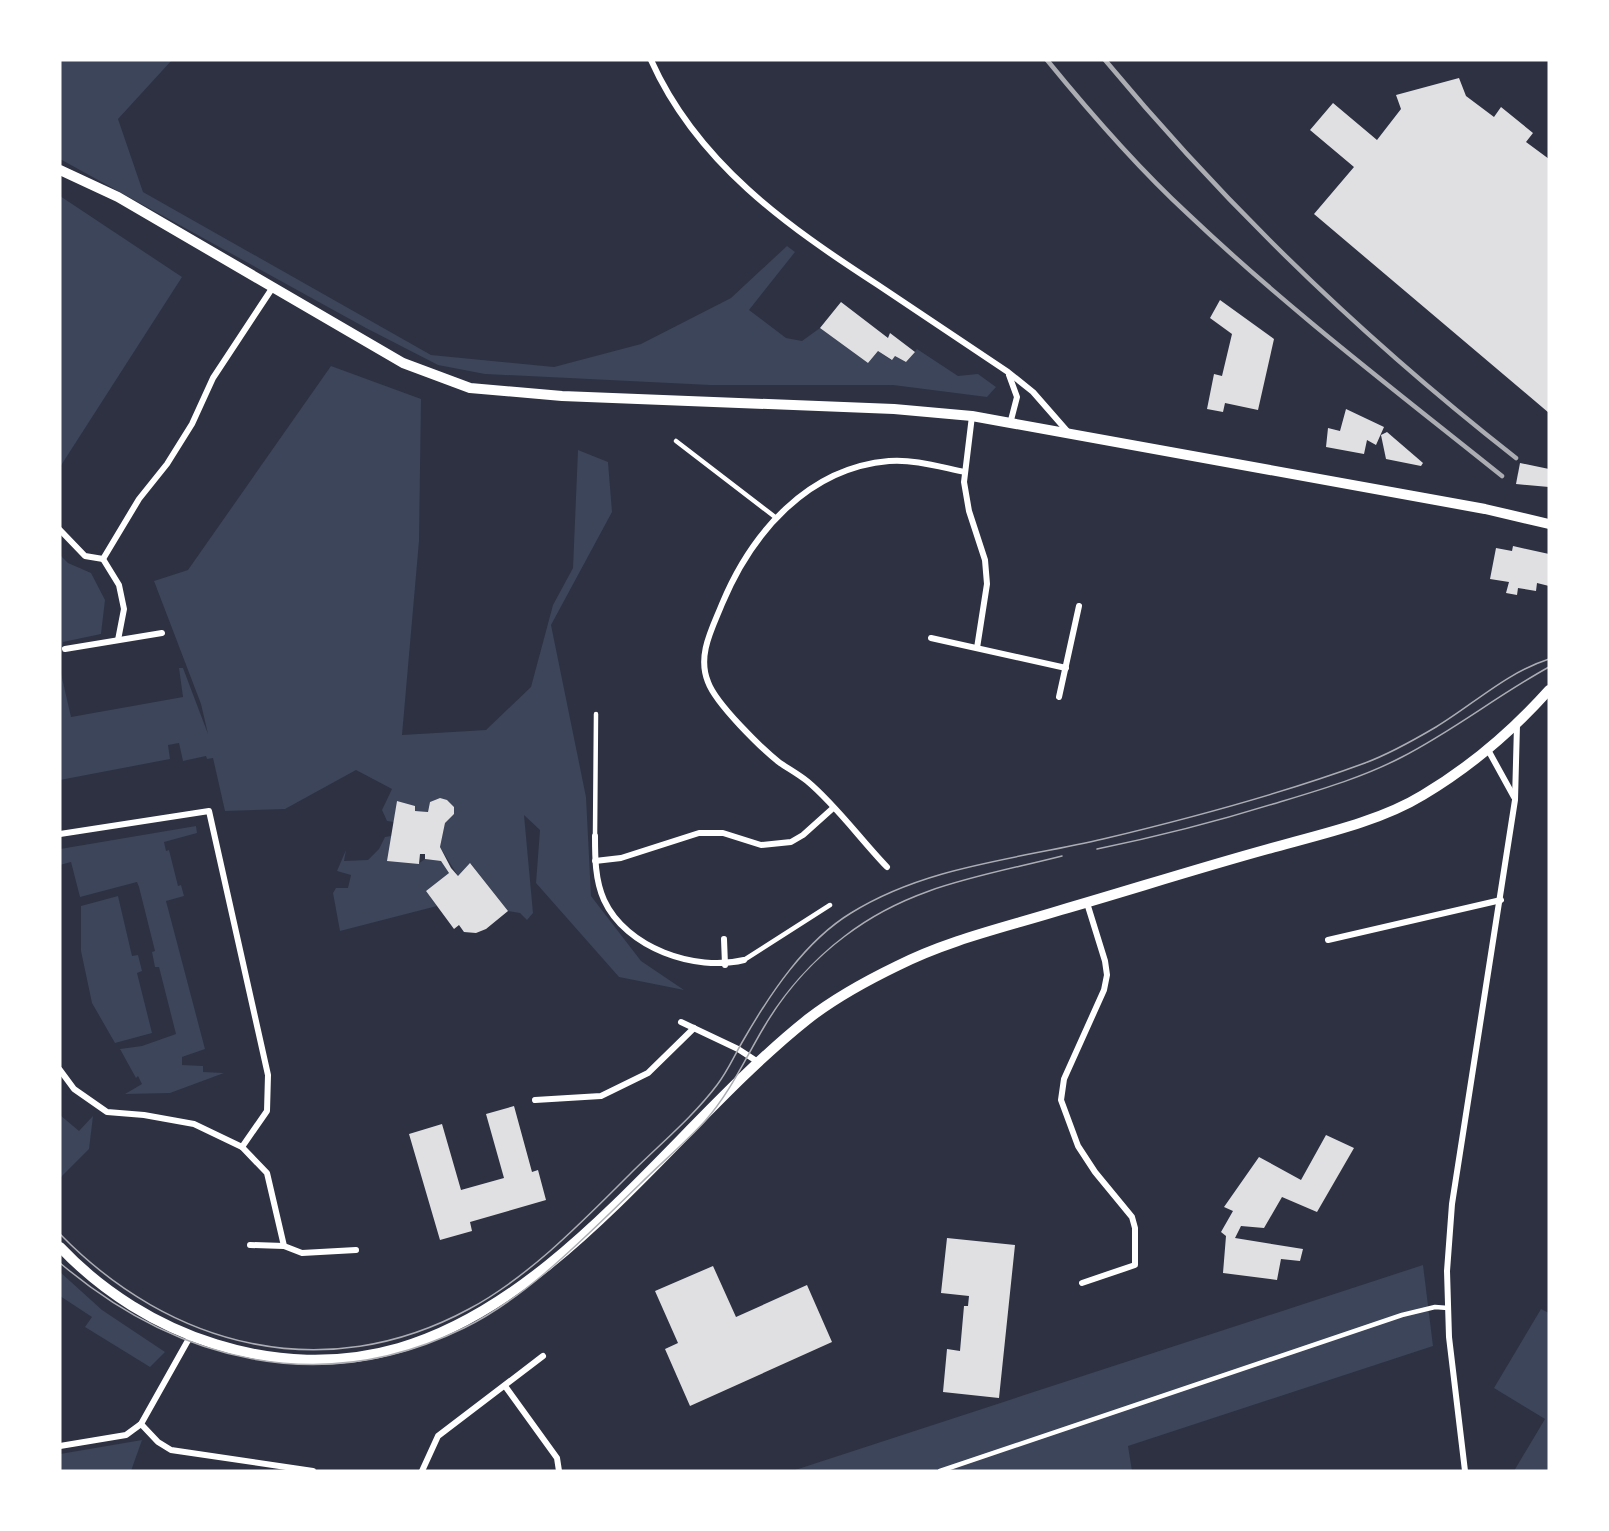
<svg xmlns="http://www.w3.org/2000/svg" width="1609" height="1531" font-family="'IBM Plex Sans',sans-serif">
  <rect width="100%" height="100%" fill="#2d3142"/>
  <g fill="#3c4559">
    <path d="M 60,60 L 172,60 L 118,119 L 143,192 L 431,355 L 554,367 L 641,344 L 731,298 L 787,246 L 795,252 L 749,310 L 786,338 L 802,341 L 820,328 L 868,363 L 878,351 L 891,360 L 895,356 L 906,362 L 917,349 L 958,376 L 978,374 L 996,387 L 987,397 L 893,385 L 710,385 L 485,374 L 438,365 L 366,328 L 60,159 Z"/>
    <path d="M 60,196 L 182,277 L 60,467 Z"/>
    <path d="M 331,366 L 421,399 L 419,541 L 402,735 L 486,730 L 531,687 L 553,605 L 573,568 L 578,450 L 608,462 L 612,512 L 551,625 L 586,797 L 591,896 L 641,961 L 684,990 L 619,977 L 536,883 L 540,830 L 524,815 L 533,913 L 527,920 L 520,913 L 508,911 L 471,864 L 458,876 L 440,847 L 445,823 L 454,814 L 440,798 L 430,802 L 428,812 L 415,811 L 414,806 L 397,801 L 394,822 L 387,821 L 382,810 L 392,789 L 356,770 L 285,809 L 225,811 L 213,758 L 207,759 L 206,756 L 183,761 L 179,743 L 168,745 L 170,759 L 60,780 L 60,669 L 71,717 L 183,697 L 179,668 L 183,668 L 208,734 L 201,704 L 154,581 L 188,570 Z"/>
    <path d="M 60,555 L 68,563 L 91,573 L 105,600 L 101,634 L 63,642 L 60,662 Z"/>
    <path d="M 196,826 L 197,833 L 164,842 L 166,851 L 169,850 L 178,886 L 181,885 L 184,896 L 166,901 L 205,1049 L 182,1057 L 182,1065 L 203,1066 L 203,1072 L 224,1073 L 170,1093 L 125,1094 L 142,1084 L 138,1076 L 136,1078 L 120,1049 L 142,1046 L 176,1034 L 159,967 L 155,967 L 152,952 L 155,951 L 139,887 L 137,882 L 80,897 L 71,862 L 60,865 L 60,849 Z"/>
    <path d="M 391,836 L 418,864 L 425,859 L 441,861 L 449,873 L 426,891 L 437,906 L 340,931 L 333,893 L 336,888 L 348,888 L 351,875 L 337,871 L 346,850 L 344,861 L 368,860 L 379,849 L 385,837 Z"/>
    <path d="M 118,896 L 132,956 L 138,955 L 142,971 L 137,973 L 152,1033 L 115,1043 L 92,1003 L 81,951 L 81,906 Z"/>
    <path d="M 60,1115 L 79,1131 L 93,1116 L 89,1149 L 60,1178 Z"/>
    <path d="M 1423,1265 L 1433,1346 L 1128,1446 L 1132,1471 L 792,1471 Z"/>
    <path d="M 60,1272 L 102,1310 L 165,1352 L 150,1367 L 85,1327 L 92,1317 L 60,1296 Z"/>
    <path d="M 1541,1309 L 1549,1313 L 1549,1471 L 1514,1471 L 1545,1419 L 1494,1388 Z"/>
    <path d="M 142,1440 L 131,1471 L 60,1471 L 60,1454 Z"/>
  </g>
  <g fill="#e0e0e3">
    <path d="M 1459,78 L 1466,96 L 1494,117 L 1501,107 L 1533,133 L 1526,142 L 1549,159 L 1549,413 L 1314,214 L 1354,167 L 1310,130 L 1333,103 L 1377,140 L 1401,109 L 1396,95 Z"/>
    <path d="M 1220,300 L 1274,339 L 1258,410 L 1225,403 L 1223,412 L 1207,409 L 1214,374 L 1222,376 L 1232,334 L 1210,318 Z"/>
    <path d="M 841,302 L 888,338 L 890,333 L 915,352 L 906,362 L 895,356 L 892,360 L 878,351 L 868,363 L 820,328 Z"/>
    <path d="M 1346,409 L 1384,427 L 1376,445 L 1367,440 L 1364,454 L 1326,447 L 1328,428 L 1340,431 Z"/>
    <path d="M 1387,432 L 1423,463 L 1421,466 L 1386,459 L 1381,435 Z"/>
    <path d="M 1520,463 L 1549,469 L 1549,487 L 1516,484 Z"/>
    <path d="M 1513,546 L 1549,554 L 1549,586 L 1537,583 L 1536,591 L 1518,588 L 1517,595 L 1506,593 L 1509,582 L 1490,579 L 1496,548 L 1512,551 Z"/>
    <path d="M 440,798 L 447,800 L 454,807 L 454,814 L 445,823 L 440,847 L 451,868 L 458,876 L 470,863 L 508,911 L 486,929 L 476,933 L 464,932 L 459,925 L 454,929 L 426,891 L 449,873 L 441,861 L 425,859 L 425,854 L 420,854 L 419,864 L 387,861 L 397,801 L 415,806 L 415,811 L 428,812 L 430,802 Z"/>
    <path d="M 514,1106 L 532,1172 L 538,1170 L 546,1200 L 470,1222 L 472,1231 L 440,1240 L 409,1134 L 442,1124 L 461,1190 L 504,1178 L 486,1114 Z"/>
    <path d="M 1326,1135 L 1354,1148 L 1317,1212 L 1282,1197 L 1264,1228 L 1241,1226 L 1235,1238 L 1303,1249 L 1300,1261 L 1281,1259 L 1277,1280 L 1223,1273 L 1226,1236 L 1221,1232 L 1233,1211 L 1224,1207 L 1259,1157 L 1301,1180 Z"/>
    <path d="M 947,1238 L 1015,1245 L 999,1398 L 943,1392 L 947,1349 L 960,1351 L 964,1306 L 968,1306 L 969,1296 L 941,1293 Z"/>
    <path d="M 713,1266 L 736,1317 L 807,1285 L 832,1342 L 690,1406 L 665,1349 L 678,1343 L 655,1291 Z"/>
  </g>
  <g fill="none" stroke-linecap="round" stroke-linejoin="round">
    <g stroke="#fff" stroke-width="4.5">
      <path d="M 676,441 L 775,517"/>
      <path d="M 595,836 L 596,714"/>
      <path d="M 744,960 L 830,905"/>
      <path d="M 940,1471 L 1402,1315 L 1435,1307 L 1448,1308"/>
    </g>
    <g stroke="#fff" stroke-width="6">
      <path d="M 651,60 C 697,163 787,226 878,285 C 922,314 965,343 1008,372 L 1033,392 L 1068,432"/>
      <path d="M 1009,375 L 1017,397 L 1010,424"/>
      <path d="M 972,416 L 964,482 L 969,511 L 985,560 L 987,584 L 977,648"/>
      <path d="M 60,530 L 85,556 L 103,559"/>
      <path d="M 103,559 L 139,499 L 167,464 L 192,424 L 213,378 L 273,287"/>
      <path d="M 103,559 L 119,585 L 124,609 L 118,640"/>
      <path d="M 931,638 L 1066,668"/>
      <path d="M 65,649 L 162,633"/>
      <path d="M 1059,697 L 1079,606"/>
      <path d="M 1487,748 L 1514,797"/>
      <path d="M 60,834 L 209,811 L 268,1075 L 267,1111 L 242,1147"/>
      <path d="M 595,836 C 595,857 595,880 604,900 C 626,948 695,972 744,960"/>
      <path d="M 595,861 L 621,858 L 699,833 L 723,833 L 761,845 L 791,842 L 803,835 L 832,809"/>
      <path d="M 887,867 C 861,840 835,804 807,781 C 798,774 789,769 780,763 C 761,748 716,704 708,682 C 697,655 712,629 722,604 C 751,534 807,468 889,461 C 914,459 940,467 965,472"/>
      <path d="M 724,939 L 725,965"/>
      <path d="M 1328,940 L 1501,900"/>
      <path d="M 681,1022 L 738,1049 L 758,1062"/>
      <path d="M 60,1070 L 74,1089 L 107,1112 L 144,1115 L 194,1124 L 242,1147 L 267,1173 L 284,1246 L 302,1253 L 356,1250"/>
      <path d="M 535,1100 L 601,1096 L 648,1073 L 694,1028"/>
      <path d="M 250,1245 L 284,1246"/>
      <path d="M 1082,1283 L 1135,1265 L 1135,1228 L 1132,1217 L 1095,1172 L 1078,1146 L 1061,1100 L 1064,1079 L 1104,990 L 1107,975 L 1105,961 L 1087,903"/>
      <path d="M 505,1386 L 557,1458 L 559,1471"/>
      <path d="M 141,1424 L 158,1442 L 171,1450 L 313,1471"/>
      <path d="M 60,1446 L 126,1435 L 141,1424 L 191,1335"/>
      <path d="M 422,1471 L 438,1436 L 543,1356"/>
      <path d="M 1465,1471 L 1449,1337 L 1447,1271 L 1452,1204 L 1515,800 L 1517,725"/>
    </g>
    <g stroke="#fff" stroke-width="10">
      <path d="M 60,170 L 118,197 L 403,363 L 470,388 L 562,396 L 894,409 L 972,416 L 1485,509 L 1549,524"/>
      <path d="M 60,1247 C 145,1337 278,1383 399,1348 C 563,1300 678,1122 808,1019 C 835,998 866,981 897,966 C 948,940 1006,927 1061,910 C 1130,890 1199,868 1268,849 C 1318,835 1379,822 1423,795 C 1470,767 1513,730 1549,690"/>
    </g>
    <g stroke="#abadb3" stroke-width="1.5">
      <path d="M 1097,849 C 1156,837 1215,822 1273,804 C 1316,791 1362,778 1402,757 C 1453,731 1498,695 1549,667"/>
      <path d="M 60,1234 C 171,1348 325,1387 469,1309 C 529,1277 583,1221 631,1173 C 659,1145 693,1117 717,1085 C 728,1071 735,1054 744,1039 C 770,994 805,941 851,913 C 926,866 1018,859 1103,839 C 1191,818 1281,794 1365,763 C 1389,754 1414,740 1436,727 C 1474,704 1506,673 1549,659"/>
      <path d="M 60,1263 C 177,1362 321,1398 464,1328 C 528,1297 588,1234 639,1185 C 661,1163 685,1143 705,1121 C 730,1093 745,1059 764,1027 C 784,993 813,960 845,936 C 911,885 984,876 1062,856"/>
    </g>
    <g stroke="#abadb3" stroke-width="4.5">
      <path d="M 1047,60 C 1091,114 1137,167 1188,214 C 1287,308 1396,391 1502,476"/>
      <path d="M 1105,60 C 1228,208 1364,339 1516,458"/>
    </g>
  </g>
  <rect width="1609" height="1531" fill="none" stroke="#ffffff" stroke-width="123"/>
</svg>
